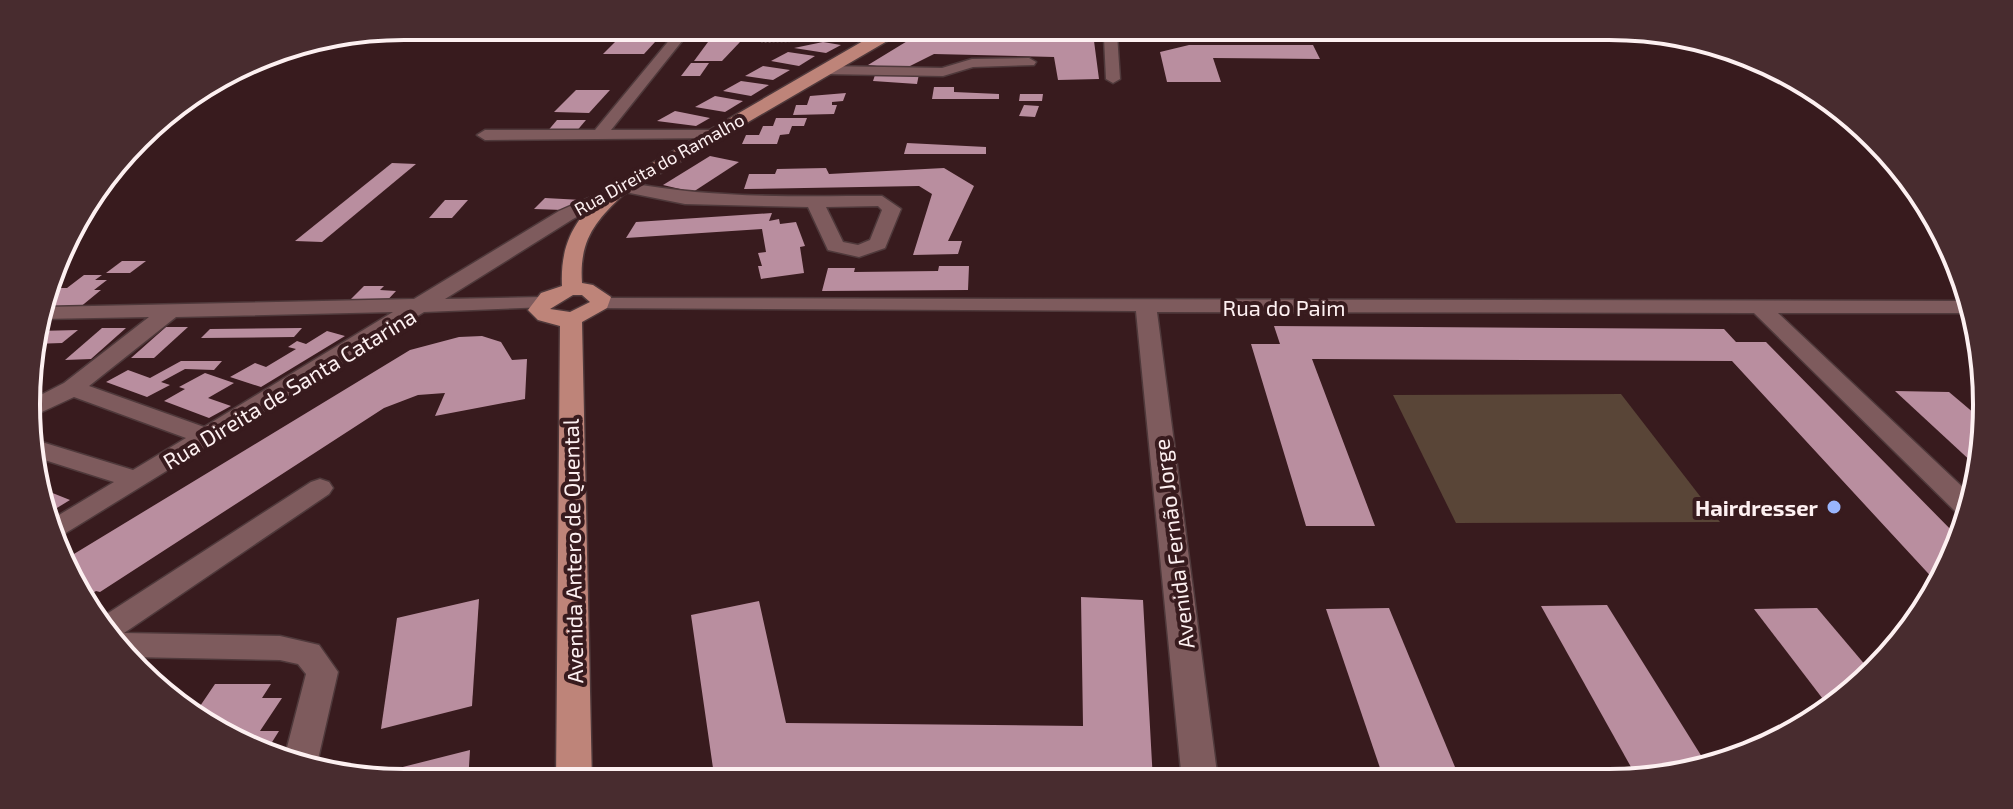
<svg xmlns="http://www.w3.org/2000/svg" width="2013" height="809" font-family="'Exo 2',sans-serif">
  <rect width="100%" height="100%" fill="#381b1e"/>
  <path fill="#594537" d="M 1621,394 L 1720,522 L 1456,523 L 1393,395 Z"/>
  <g fill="#b98e9f">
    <path d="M 861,26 L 893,26 L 862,38 L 845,34 Z"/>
    <path d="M 953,26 L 1086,26 L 1087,30 L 952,29 Z"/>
    <path d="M 909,40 L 1094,41 L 1099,79 L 1058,80 L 1054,57 L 934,54 L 904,69 L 868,65 Z"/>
    <path d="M 615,42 L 655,42 L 644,54 L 603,54 Z"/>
    <path d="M 708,42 L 740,42 L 722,61 L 694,61 Z"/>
    <path d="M 823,42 L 841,45 L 826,53 L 794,48 Z"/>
    <path d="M 1189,45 L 1313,45 L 1320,59 L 1213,58 L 1221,82 L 1167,82 L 1160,52 Z"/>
    <path d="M 788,52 L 815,56 L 799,66 L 771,61 Z"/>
    <path d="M 691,63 L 709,63 L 700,76 L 681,76 Z"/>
    <path d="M 763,66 L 790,70 L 773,80 L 745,76 Z"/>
    <path d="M 919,74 L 917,84 L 873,81 L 875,75 Z"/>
    <path d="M 741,81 L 769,85 L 751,96 L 723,91 Z"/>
    <path d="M 934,87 L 954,87 L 954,92 L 999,94 L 999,99 L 932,99 Z"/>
    <path d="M 576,90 L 610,90 L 589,113 L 554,112 Z"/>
    <path d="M 846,93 L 843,101 L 832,102 L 832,105 L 837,105 L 834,114 L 793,115 L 796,105 L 807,105 L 810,96 Z"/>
    <path d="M 1020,94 L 1043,94 L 1042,101 L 1019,101 Z"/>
    <path d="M 715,96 L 743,101 L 725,112 L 695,107 Z"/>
    <path d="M 1024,105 L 1039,106 L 1035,117 L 1019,116 Z"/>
    <path d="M 675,111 L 710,118 L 696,126 L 657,121 Z"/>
    <path d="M 776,118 L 807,118 L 804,126 L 792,126 L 789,134 L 780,135 L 777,144 L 742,144 L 746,135 L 759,135 L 763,126 L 773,126 Z"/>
    <path d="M 557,120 L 586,120 L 575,133 L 546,133 Z"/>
    <path d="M 907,143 L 986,147 L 986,154 L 904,154 Z"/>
    <path d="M 710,156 L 739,162 L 693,192 L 663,185 Z"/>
    <path d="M 392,163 L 416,164 L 322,242 L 295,241 Z"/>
    <path d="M 826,168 L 829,174 L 944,168 L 974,186 L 948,241 L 962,241 L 958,254 L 913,255 L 932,194 L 919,186 L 744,189 L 749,174 L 775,174 L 777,169 Z"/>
    <path d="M 545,198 L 582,200 L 563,210 L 534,209 Z"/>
    <path d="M 445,200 L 468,200 L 452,218 L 429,218 Z"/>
    <path d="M 772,213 L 769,221 L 779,219 L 780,224 L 796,222 L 805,246 L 800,247 L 804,273 L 761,279 L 758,266 L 762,266 L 758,253 L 766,252 L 762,229 L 626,238 L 636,222 Z"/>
    <path d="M 122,261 L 146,261 L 130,273 L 106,273 Z"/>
    <path d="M 939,266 L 969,266 L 968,290 L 822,291 L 828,268 L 855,268 L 854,272 L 938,271 Z"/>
    <path d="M 84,275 L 102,275 L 95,280 L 107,280 L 94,290 L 101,290 L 79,308 L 45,308 L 52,288 L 67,288 Z"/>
    <path d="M 364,286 L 384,286 L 380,290 L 396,291 L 382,306 L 345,305 Z"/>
    <path d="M 1274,326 L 1724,329 L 1736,342 L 1766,342 L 1960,539 L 1938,584 L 1732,361 L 1312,359 L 1375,526 L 1306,526 L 1251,344 L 1280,344 Z"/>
    <path d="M 166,327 L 188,327 L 154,358 L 131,358 Z"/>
    <path d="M 102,328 L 126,328 L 91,359 L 65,360 Z"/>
    <path d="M 302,328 L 294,337 L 201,338 L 210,329 Z"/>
    <path d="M 78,330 L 62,343 L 33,344 L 37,331 Z"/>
    <path d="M 327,331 L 345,336 L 261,387 L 230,377 L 255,363 L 266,367 L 296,349 L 288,347 L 297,341 L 306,344 Z"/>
    <path d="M 482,336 L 501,342 L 512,360 L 527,359 L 525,399 L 435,416 L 445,393 L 418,395 L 384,408 L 100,592 L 96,591 L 82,600 L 77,594 L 64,560 L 410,350 L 459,337 Z"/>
    <path d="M 181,361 L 222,361 L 214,370 L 185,369 L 161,382 L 170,385 L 147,397 L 106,382 L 128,370 L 150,378 Z"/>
    <path d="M 205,373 L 234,383 L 208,398 L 231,406 L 209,418 L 164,401 L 185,389 L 179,387 Z"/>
    <path d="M 1895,391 L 1949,392 L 1981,419 L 1975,465 Z"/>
    <path d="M 36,487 L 50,492 L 70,500 L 47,514 Z"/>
    <path d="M 1081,597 L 1143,600 L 1153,781 L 715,782 L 691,615 L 759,601 L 786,723 L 1083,726 Z"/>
    <path d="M 479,599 L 472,706 L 381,729 L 397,618 Z"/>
    <path d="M 1607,605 L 1707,765 L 1631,767 L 1541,606 Z"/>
    <path d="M 1389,608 L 1455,767 L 1380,768 L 1326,609 Z"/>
    <path d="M 1817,608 L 1872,673 L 1858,689 L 1829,707 L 1754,609 Z"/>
    <path d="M 215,684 L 271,684 L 262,698 L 282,698 L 260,731 L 279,731 L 269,747 L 253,747 L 194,715 Z"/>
    <path d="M 470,750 L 468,783 L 404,783 L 375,778 L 375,774 Z"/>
  </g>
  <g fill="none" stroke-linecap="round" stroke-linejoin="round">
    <defs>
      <g id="minor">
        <path d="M 681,26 L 694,26 L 611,130 L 713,130 L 721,135 L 719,138 L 485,140 L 477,135 L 485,130 L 595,130 Z"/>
        <path d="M 888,30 L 1110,30 L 1117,34 L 1120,79 L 1113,83 L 1106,79 L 1104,38 L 883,37 L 883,31 Z"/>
        <path d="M 1029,58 L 1036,62 L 1034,65 L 973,67 L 943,76 L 825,74 L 818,70 L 825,66 L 942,68 L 972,59 Z"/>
        <path d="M 625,182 C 713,199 793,196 882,196 L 901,209 L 885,248 L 859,257 L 828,250 L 808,207 L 685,204 L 625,192 L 573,219 L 445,299 L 541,297 L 548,299 L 551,303 L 548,307 L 424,312 L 56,539 L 49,521 L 114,482 L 32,456 L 32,439 L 133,470 L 186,438 L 74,397 L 31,417 L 31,400 L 64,383 L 149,317 L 41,319 L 46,307 L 414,299 L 559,211 ZM 878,206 L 882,210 L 870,240 L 858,245 L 843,242 L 826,207 ZM 393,312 L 204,427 L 89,386 L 176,317 Z"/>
        <path d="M 600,298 L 1965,301 L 1967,313 L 1778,313 L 1971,495 L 1968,518 L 1959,515 L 1754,313 L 1157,312 L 1218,781 L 1182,781 L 1136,311 L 593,308 L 589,304 Z"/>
        <path d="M 320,479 L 329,482 L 333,488 L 329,494 L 124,633 L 280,636 L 319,645 L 338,672 L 316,768 L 283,763 L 306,674 L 298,664 L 280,660 L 132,657 L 99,619 L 311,482 Z"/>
      </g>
      <path id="major" d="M 896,26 L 913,26 L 623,195 C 594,222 579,242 582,283 L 593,285 L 611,297 L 607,308 L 582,322 L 592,783 L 556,783 L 560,326 L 538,320 L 528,310 L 541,293 L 562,286 C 560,240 577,216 611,187 L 870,37 ZM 573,295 L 582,295 L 590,302 L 570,312 L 550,309 Z"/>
    </defs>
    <use href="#minor" stroke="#4f393b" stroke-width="3"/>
    <use href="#major" stroke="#4f393b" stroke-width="3"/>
    <path stroke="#816a6c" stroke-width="3" stroke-dasharray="2 2" stroke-linecap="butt" d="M 750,35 L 762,41 L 838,40"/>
    <use href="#minor" fill="#7e5b5d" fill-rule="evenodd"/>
    <use href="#major" fill="#be8479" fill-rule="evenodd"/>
  </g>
  <circle fill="#99b5fd" stroke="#381b1e" stroke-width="3" cx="1834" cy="507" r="8"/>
  <g text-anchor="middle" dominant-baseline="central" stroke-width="8" stroke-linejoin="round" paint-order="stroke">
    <g font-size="18" fill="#fdf0f1" stroke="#381b1e">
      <text transform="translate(659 164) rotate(-29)">Rua Direita do Ramalho</text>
    </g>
    <g font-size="22" fill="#fdf0f1" stroke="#381b1e">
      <text x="1284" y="307">Rua do Paim</text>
      <text transform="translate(289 388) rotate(-31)">Rua Direita de Santa Catarina</text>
      <text transform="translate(1173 544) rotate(-97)">Avenida Fernão Jorge</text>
      <text transform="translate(572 551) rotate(-91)">Avenida Antero de Quental</text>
    </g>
    <g font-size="22" font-weight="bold" fill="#fdf0f1" stroke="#381b1e" text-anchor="end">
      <text x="1818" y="507">Hairdresser</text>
    </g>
  </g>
  <path d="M0 0H2013V809H0ZM404 40H1609A364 364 0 0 1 1973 404V405A364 364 0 0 1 1609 769H404A364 364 0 0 1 40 405V404A364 364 0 0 1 404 40Z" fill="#482c2f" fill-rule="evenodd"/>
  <path fill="none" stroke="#fdf0f1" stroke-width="4" d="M404 40H1609A364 364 0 0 1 1973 404V405A364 364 0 0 1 1609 769H404A364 364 0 0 1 40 405V404A364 364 0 0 1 404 40Z"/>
</svg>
